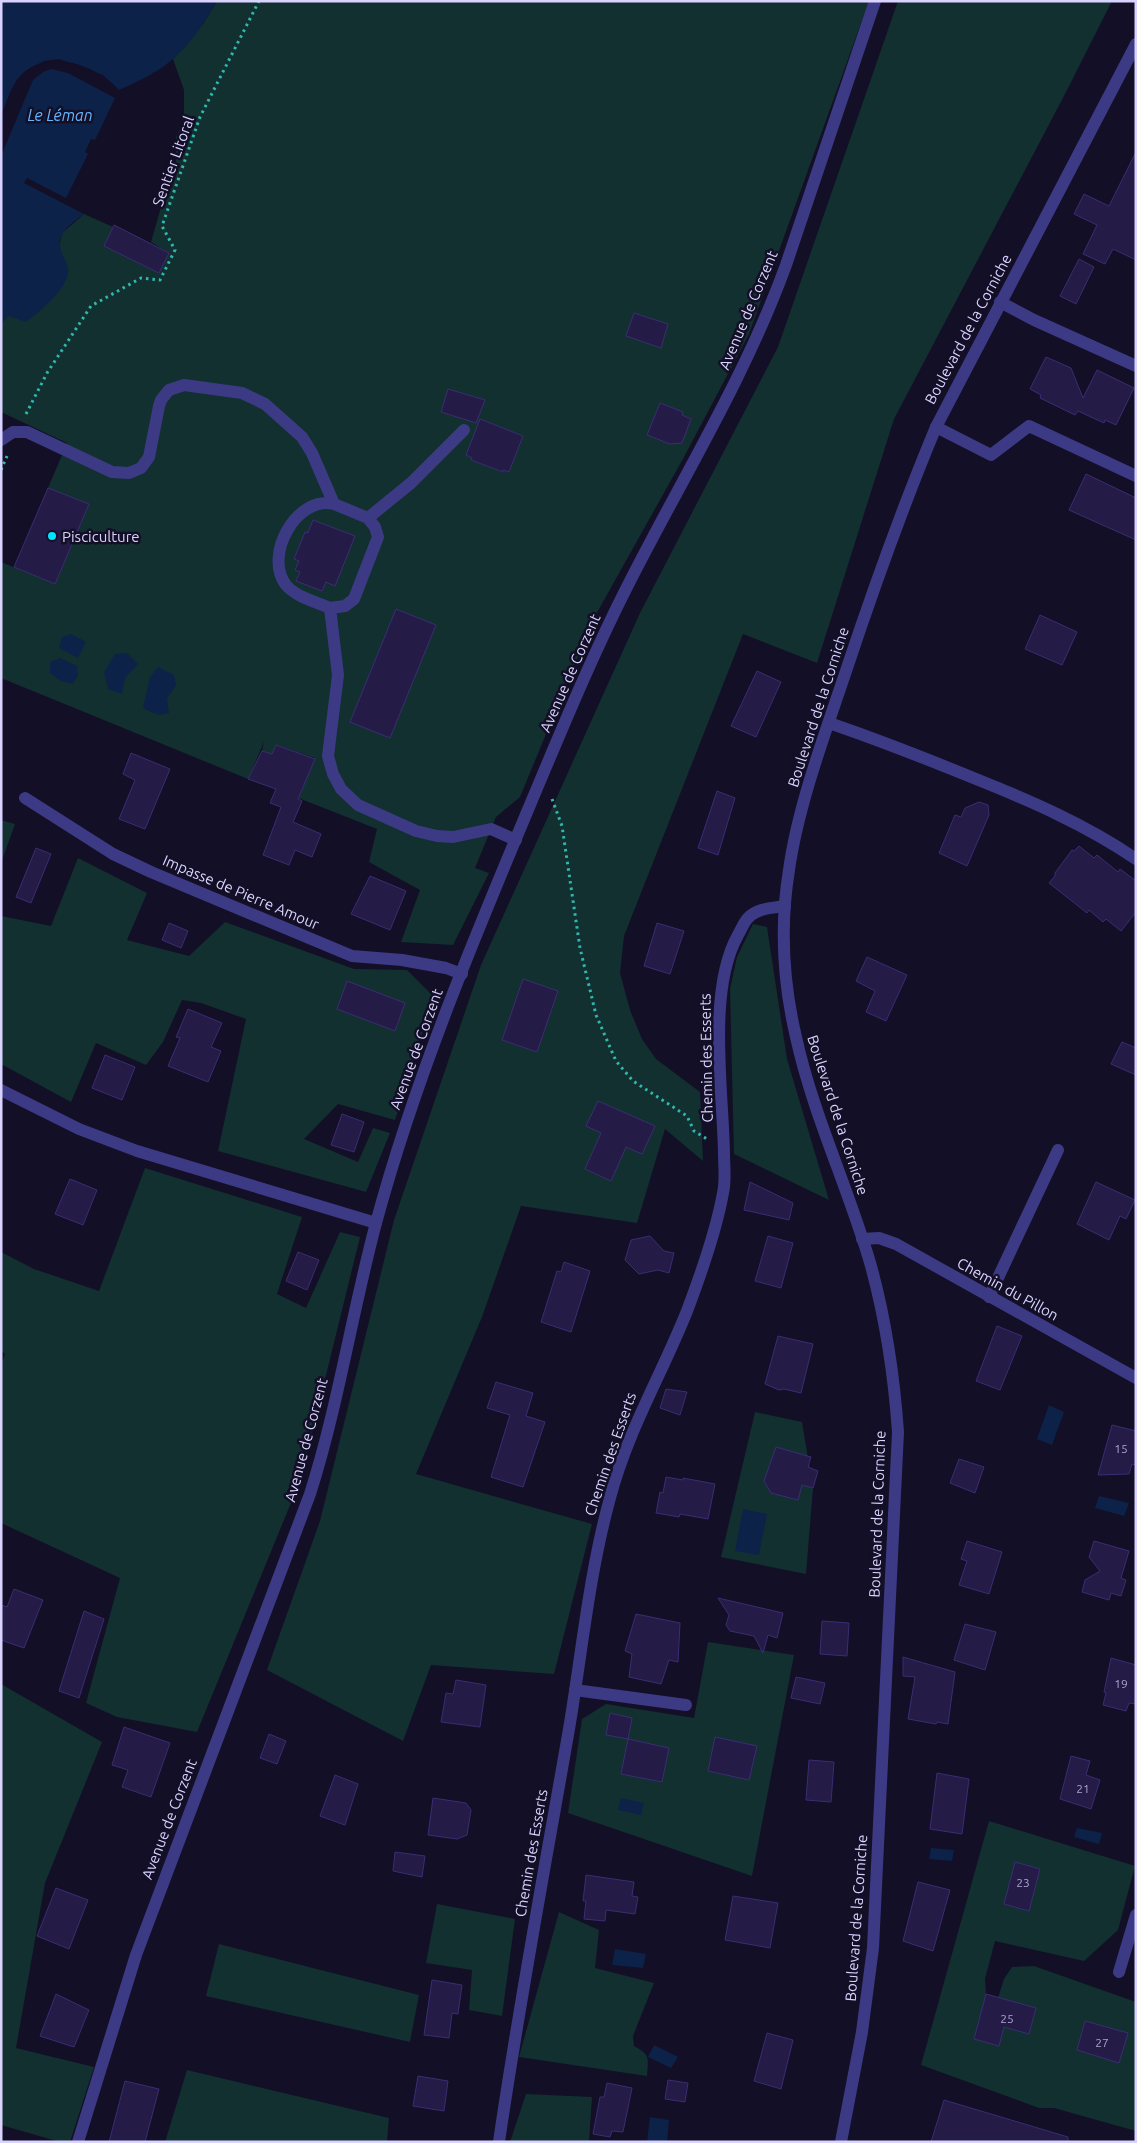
<svg xmlns="http://www.w3.org/2000/svg" width="1137" height="2143" font-family="Ubuntu,sans-serif">
  <rect width="100%" height="100%" fill="#130f26"/>
  <g fill="#12302f" fill-rule="evenodd">
    <path d="M 217,1 L 869,1 L 749,334 L 684,457 L 594,618 L 520,797 L 496,817 L 475,868 L 489,873 L 453,945 L 401,942 L 420,890 L 369,862 L 377,829 L 273,788 L 315,758 L 277,745 L 272,754 L 262,751 L 264,742 L 248,779 L 1,678 L 1,562 L 55,584 L 89,504 L 48,488 L 67,443 L 1,412 L 1,324 L 59,248 L 62,233 L 84,214 L 113,227 L 104,246 L 159,273 L 169,253 L 151,242 L 161,207 L 176,169 L 176,137 L 184,120 L 184,90 L 173,59 L 203,24 ZM 480,420 L 523,436 L 509,472 L 503,470 L 502,472 L 472,460 L 472,458 L 467,455 Z"/>
    <path d="M 898,1 L 1112,1 L 1065,94 L 894,419 L 817,663 L 743,634 L 624,936 L 620,973 L 630,1010 L 642,1039 L 656,1059 L 700,1092 L 703,1161 L 665,1129 L 637,1223 L 521,1206 L 482,1317 L 416,1474 L 592,1524 L 554,1674 L 431,1665 L 403,1741 L 267,1670 L 320,1521 L 394,1220 L 481,965 L 640,613 L 778,347 Z"/>
    <path d="M 1,820 L 15,824 L 1,863 Z"/>
    <path d="M 78,858 L 147,893 L 127,940 L 189,956 L 225,922 L 354,969 L 407,970 L 434,997 L 395,1120 L 338,1104 L 304,1139 L 358,1162 L 373,1128 L 390,1133 L 366,1192 L 218,1151 L 246,1019 L 201,1003 L 182,1000 L 163,1042 L 146,1065 L 96,1043 L 71,1102 L 1,1064 L 1,916 L 51,926 Z"/>
    <path d="M 753,924 L 767,927 L 787,1059 L 829,1200 L 734,1154 L 730,989 L 737,957 Z"/>
    <path d="M 145,1168 L 302,1217 L 277,1294 L 306,1308 L 340,1232 L 360,1237 L 300,1481 L 197,1732 L 117,1717 L 86,1703 L 120,1578 L 1,1523 L 1,1365 L 5,1354 L 1,1350 L 1,1252 L 34,1269 L 99,1291 Z"/>
    <path d="M 755,1412 L 802,1422 L 813,1488 L 806,1574 L 721,1557 Z"/>
    <path d="M 708,1642 L 794,1655 L 752,1876 L 568,1813 L 582,1719 L 606,1704 L 694,1718 Z"/>
    <path d="M 1,1684 L 102,1742 L 45,1883 L 16,2048 L 94,2067 L 70,2142 L 60,2142 L 1,2125 Z"/>
    <path d="M 989,1821 L 1135,1866 L 1118,1930 L 1084,1961 L 995,1941 L 985,1979 L 986,1994 L 998,1998 L 1004,1979 L 1012,1967 L 1034,1966 L 1136,2002 L 1136,2131 L 1054,2108 L 1039,2108 L 921,2065 Z"/>
    <path d="M 437,1904 L 515,1919 L 502,2016 L 469,2010 L 472,1970 L 426,1963 Z"/>
    <path d="M 559,1912 L 599,1930 L 595,1968 L 654,1983 L 633,2036 L 634,2046 C 651,2055 648,2058 647,2076 L 519,2057 Z"/>
    <path d="M 219,1944 L 419,1995 L 410,2042 L 206,1996 Z"/>
    <path d="M 187,2070 L 389,2118 L 387,2142 L 165,2142 Z"/>
    <path d="M 526,2094 L 592,2097 L 589,2142 L 510,2142 Z"/>
  </g>
  <g fill="#0c2248">
    <path d="M 1,1 L 217,1 C 205,21 191,44 173,59 C 157,73 137,82 119,90 C 96,64 42,45 17,80 C 10,90 6,104 1,115 Z"/>
    <path d="M 51,69 L 68,73 L 115,98 L 95,140 L 91,139 L 85,152 L 88,154 L 66,198 L 27,178 L 24,183 L 84,214 C 73,222 55,234 61,250 C 62,256 67,262 68,268 C 71,287 39,312 26,322 L 9,316 L 1,324 L 1,156 L 33,80 L 43,72 Z"/>
    <path d="M 71,634 L 86,642 L 78,658 L 59,648 L 62,637 Z"/>
    <path d="M 127,653 L 138,664 L 125,678 L 122,694 L 108,689 L 104,672 L 115,654 Z"/>
    <path d="M 60,658 L 77,666 L 78,675 L 73,684 L 61,681 L 50,673 L 50,662 Z"/>
    <path d="M 158,667 L 174,675 L 176,685 L 167,699 L 169,713 L 158,715 L 143,708 L 150,677 Z"/>
    <path d="M 1049,1405 L 1064,1412 L 1052,1445 L 1037,1439 Z"/>
    <path d="M 1099,1496 L 1129,1503 L 1124,1516 L 1095,1508 Z"/>
    <path d="M 743,1509 L 767,1514 L 759,1555 L 735,1551 Z"/>
    <path d="M 621,1798 L 644,1803 L 641,1815 L 618,1810 Z"/>
    <path d="M 1077,1828 L 1102,1833 L 1099,1844 L 1074,1837 Z"/>
    <path d="M 931,1848 L 954,1850 L 952,1861 L 929,1859 Z"/>
    <path d="M 615,1949 L 646,1954 L 643,1968 L 612,1965 Z"/>
    <path d="M 654,2045 L 678,2057 L 671,2068 L 648,2057 Z"/>
    <path d="M 650,2117 L 669,2120 L 667,2142 L 647,2142 Z"/>
  </g>
  <path fill="#130f26" d="M 59,59 L 103,75 L 119,90 L 118,92 L 101,77 L 66,63 L 59,62 L 44,63 L 37,67 L 19,81 L 1,118 L 10,93 L 17,80 L 22,74 L 44,61 Z"/>
  <g fill="#241b47" stroke="#3b2d73">
    <path d="M 1136,152 L 1136,260 L 1113,249 L 1105,264 L 1083,254 L 1097,225 L 1074,214 L 1084,194 L 1109,206 Z"/>
    <path d="M 114,225 L 169,253 L 159,273 L 104,246 Z"/>
    <path d="M 1079,259 L 1094,267 L 1076,304 L 1060,296 Z"/>
    <path d="M 634,313 L 668,324 L 661,348 L 626,336 Z"/>
    <path d="M 1046,357 L 1071,368 L 1083,398 L 1097,370 L 1134,388 L 1116,425 L 1105,420 L 1104,423 L 1078,411 L 1075,415 L 1040,398 L 1041,395 L 1030,389 Z"/>
    <path d="M 448,389 L 485,400 L 476,423 L 441,412 Z"/>
    <path d="M 660,403 L 683,412 L 682,415 L 691,419 L 682,443 L 670,444 L 647,435 Z"/>
    <path d="M 480,419 L 523,436 L 509,472 L 503,470 L 503,472 L 471,460 L 472,458 L 466,455 Z"/>
    <path d="M 1086,474 L 1136,498 L 1136,540 L 1069,510 Z"/>
    <path d="M 48,488 L 89,504 L 55,584 L 14,567 Z"/>
    <path d="M 313,520 L 355,536 L 335,586 L 326,582 L 322,591 L 296,581 L 300,572 L 295,570 L 299,561 L 294,559 L 305,532 L 308,533 Z"/>
    <path d="M 396,609 L 436,625 L 390,738 L 350,722 Z"/>
    <path d="M 1040,615 L 1077,632 L 1062,665 L 1025,649 Z"/>
    <path d="M 757,671 L 781,682 L 756,737 L 731,726 Z"/>
    <path d="M 276,745 L 315,759 L 298,799 L 302,801 L 293,822 L 321,834 L 312,857 L 295,850 L 289,865 L 263,855 L 281,807 L 270,803 L 276,789 L 248,779 L 262,751 L 272,754 Z"/>
    <path d="M 131,753 L 170,769 L 145,829 L 119,819 L 135,780 L 123,774 Z"/>
    <path d="M 717,791 L 735,798 L 718,855 L 698,848 Z"/>
    <path d="M 979,802 L 988,805 L 989,815 L 967,866 L 939,853 L 955,815 L 961,817 L 965,808 Z"/>
    <path d="M 1079,846 L 1094,858 L 1097,855 L 1118,872 L 1120,869 L 1136,881 L 1136,912 L 1121,931 L 1106,919 L 1103,922 L 1089,910 L 1087,913 L 1049,883 L 1055,876 L 1055,873 L 1072,850 L 1074,851 Z"/>
    <path d="M 36,848 L 51,854 L 31,903 L 16,897 Z"/>
    <path d="M 370,876 L 406,891 L 390,930 L 351,914 Z"/>
    <path d="M 169,923 L 188,931 L 181,948 L 162,940 Z"/>
    <path d="M 657,923 L 684,931 L 670,974 L 644,966 Z"/>
    <path d="M 867,957 L 907,975 L 886,1021 L 866,1012 L 875,991 L 856,981 Z"/>
    <path d="M 523,979 L 558,991 L 537,1052 L 502,1040 Z"/>
    <path d="M 347,981 L 405,1003 L 395,1031 L 337,1009 Z"/>
    <path d="M 188,1009 L 222,1023 L 211,1047 L 221,1051 L 208,1082 L 168,1066 L 180,1038 L 176,1037 Z"/>
    <path d="M 1122,1042 L 1136,1048 L 1136,1075 L 1111,1064 Z"/>
    <path d="M 105,1055 L 135,1067 L 122,1100 L 92,1088 Z"/>
    <path d="M 598,1101 L 655,1126 L 642,1154 L 626,1147 L 611,1181 L 585,1169 L 601,1133 L 586,1126 Z"/>
    <path d="M 342,1114 L 364,1122 L 354,1152 L 331,1145 Z"/>
    <path d="M 70,1179 L 97,1190 L 83,1225 L 55,1214 Z"/>
    <path d="M 750,1182 L 793,1203 L 789,1220 L 744,1210 Z"/>
    <path d="M 1096,1182 L 1135,1200 L 1126,1219 L 1120,1216 L 1109,1240 L 1077,1224 Z"/>
    <path d="M 650,1236 L 664,1251 L 674,1253 L 669,1273 L 658,1270 L 639,1274 L 625,1260 L 631,1240 Z"/>
    <path d="M 768,1236 L 793,1243 L 781,1288 L 755,1281 Z"/>
    <path d="M 298,1252 L 319,1260 L 307,1290 L 286,1281 Z"/>
    <path d="M 564,1262 L 590,1271 L 571,1332 L 541,1322 L 557,1271 L 561,1272 Z"/>
    <path d="M 997,1326 L 1022,1336 L 1000,1390 L 976,1381 Z"/>
    <path d="M 778,1336 L 813,1344 L 801,1393 L 784,1389 L 779,1390 L 765,1384 Z"/>
    <path d="M 496,1382 L 533,1393 L 526,1416 L 545,1422 L 523,1487 L 491,1477 L 510,1415 L 487,1408 Z"/>
    <path d="M 666,1389 L 687,1392 L 680,1415 L 660,1408 Z"/>
    <path d="M 1112,1425 L 1136,1431 L 1136,1465 L 1132,1464 L 1129,1474 L 1098,1475 Z"/>
    <path d="M 776,1447 L 811,1457 L 808,1467 L 818,1471 L 813,1488 L 802,1485 L 798,1500 L 771,1493 L 764,1481 Z"/>
    <path d="M 959,1459 L 984,1467 L 975,1493 L 950,1483 Z"/>
    <path d="M 666,1477 L 683,1480 L 683,1478 L 715,1484 L 708,1519 L 680,1514 L 679,1517 L 656,1513 L 660,1492 L 663,1493 Z"/>
    <path d="M 967,1541 L 1002,1552 L 989,1594 L 959,1585 L 967,1561 L 961,1559 Z"/>
    <path d="M 1094,1541 L 1129,1551 L 1121,1578 L 1126,1580 L 1121,1596 L 1111,1593 L 1109,1600 L 1082,1592 L 1085,1580 L 1100,1571 L 1089,1557 Z"/>
    <path d="M 14,1589 L 43,1600 L 24,1648 L 1,1640 L 1,1605 L 7,1607 Z"/>
    <path d="M 718,1598 L 783,1613 L 777,1638 L 768,1635 L 763,1653 L 754,1636 L 730,1631 L 726,1625 L 729,1615 Z"/>
    <path d="M 84,1611 L 104,1619 L 79,1698 L 59,1691 Z"/>
    <path d="M 636,1614 L 680,1623 L 678,1662 L 669,1660 L 661,1684 L 629,1677 L 632,1654 L 625,1651 Z"/>
    <path d="M 822,1621 L 849,1623 L 847,1656 L 820,1654 Z"/>
    <path d="M 965,1624 L 996,1632 L 985,1670 L 954,1660 Z"/>
    <path d="M 903,1657 L 955,1672 L 948,1724 L 937,1722 L 936,1724 L 908,1719 L 915,1677 L 903,1676 Z"/>
    <path d="M 1111,1658 L 1136,1665 L 1136,1704 L 1129,1703 L 1126,1711 L 1103,1705 L 1106,1693 L 1104,1692 Z"/>
    <path d="M 796,1677 L 825,1683 L 820,1704 L 791,1698 Z"/>
    <path d="M 456,1680 L 486,1685 L 480,1727 L 441,1722 L 446,1693 L 453,1694 Z"/>
    <path d="M 610,1713 L 632,1718 L 628,1739 L 606,1735 Z"/>
    <path d="M 124,1727 L 170,1743 L 151,1797 L 122,1787 L 128,1770 L 112,1765 Z"/>
    <path d="M 269,1734 L 286,1741 L 277,1764 L 260,1758 Z"/>
    <path d="M 715,1737 L 757,1746 L 749,1780 L 708,1771 Z"/>
    <path d="M 628,1739 L 669,1748 L 662,1782 L 621,1774 Z"/>
    <path d="M 1071,1756 L 1090,1761 L 1086,1775 L 1100,1780 L 1091,1809 L 1060,1799 Z"/>
    <path d="M 809,1760 L 834,1762 L 831,1802 L 806,1800 Z"/>
    <path d="M 937,1773 L 969,1779 L 962,1834 L 930,1829 Z"/>
    <path d="M 335,1775 L 358,1784 L 345,1825 L 320,1816 Z"/>
    <path d="M 433,1798 L 466,1803 L 471,1810 L 467,1835 L 457,1839 L 428,1835 Z"/>
    <path d="M 395,1852 L 425,1856 L 422,1877 L 393,1871 Z"/>
    <path d="M 1015,1862 L 1040,1869 L 1029,1911 L 1004,1904 Z"/>
    <path d="M 586,1875 L 634,1882 L 632,1896 L 638,1897 L 635,1914 L 606,1910 L 605,1921 L 584,1919 L 586,1901 L 583,1901 Z"/>
    <path d="M 918,1882 L 950,1890 L 933,1951 L 903,1941 Z"/>
    <path d="M 56,1888 L 88,1900 L 69,1949 L 37,1936 Z"/>
    <path d="M 733,1896 L 778,1903 L 770,1948 L 725,1940 Z"/>
    <path d="M 432,1980 L 462,1985 L 458,2014 L 452,2013 L 449,2038 L 424,2035 Z"/>
    <path d="M 56,1994 L 89,2010 L 74,2047 L 40,2036 Z"/>
    <path d="M 986,1994 L 1036,2008 L 1029,2034 L 1004,2027 L 999,2046 L 974,2039 Z"/>
    <path d="M 1085,2021 L 1128,2033 L 1119,2063 L 1077,2050 Z"/>
    <path d="M 767,2033 L 793,2040 L 781,2089 L 754,2081 Z"/>
    <path d="M 418,2076 L 448,2081 L 444,2111 L 413,2106 Z"/>
    <path d="M 668,2080 L 688,2083 L 685,2102 L 665,2099 Z"/>
    <path d="M 125,2081 L 159,2089 L 145,2142 L 109,2142 Z"/>
    <path d="M 607,2083 L 632,2088 L 623,2132 L 612,2131 L 610,2137 L 593,2134 L 600,2097 L 604,2097 Z"/>
    <path d="M 944,2100 L 1068,2137 L 1068,2142 L 931,2142 Z"/>
  </g>
  <g fill="none" stroke-linecap="round" stroke-linejoin="round">
    <g stroke="#2fb8b0" stroke-width="3" stroke-dasharray="2.5 4" stroke-linecap="butt">
      <path d="M 26,414 L 47,373 L 91,306 L 141,278 L 160,280 L 175,250 L 162,226 L 200,117 L 259,1"/>
      <path d="M 1,470 L 7,456"/>
      <path d="M 552,799 L 562,826 L 580,948 L 596,1015 L 616,1061 L 633,1081 L 687,1116 L 694,1131 L 707,1139"/>
    </g>
    <g stroke="#3d3a85" stroke-width="12">
      <path d="M 1000,302 L 1034,320 L 1136,366"/>
      <path d="M 936,427 L 991,455 L 1029,426 L 1136,476"/>
      <path d="M 1,440 L 13,432 L 27,432 L 112,472 L 129,473 L 141,468 L 149,457 L 159,406 L 161,400 L 169,390 L 184,385 L 242,393 L 265,404 L 302,437 L 312,453 L 334,504 L 368,518 L 375,527 L 378,537 L 354,599 L 345,606 L 330,608 C 316,602 296,597 286,585 C 263,555 297,495 334,504"/>
      <path d="M 368,518 L 411,483 L 464,430"/>
      <path d="M 330,608 L 338,675 L 328,756 L 333,774 L 341,789 L 358,805 L 416,831 L 437,836 L 453,837 L 491,829 L 516,840"/>
      <path d="M 829,723 C 879,740 927,759 976,779 C 1031,801 1086,825 1136,859"/>
      <path d="M 25,798 L 113,854 L 151,872 L 352,956 L 402,960 L 446,968 L 462,974"/>
      <path d="M 1,1090 L 79,1129 L 137,1151 L 376,1223"/>
      <path d="M 862,1239 L 879,1238 L 896,1244 L 1136,1378"/>
      <path d="M 989,1297 L 1058,1150"/>
      <path d="M 575,1690 L 686,1705"/>
      <path d="M 1119,1972 L 1136,1915"/>
      <path d="M 78,2142 L 136,1955 L 310,1494 C 338,1406 352,1313 376,1223 C 416,1075 476,934 535,793 C 564,724 593,654 627,587 C 681,480 745,378 786,265 L 875,1"/>
      <path d="M 499,2142 C 519,2004 545,1867 569,1729 C 582,1652 589,1574 610,1498 C 627,1432 662,1374 687,1311 C 701,1274 716,1232 723,1193 C 726,1180 724,1166 724,1154 C 723,1090 707,990 738,935 C 741,930 744,922 748,918 C 758,908 772,908 785,906"/>
      <path d="M 841,2142 L 862,2032 L 873,1948 L 898,1432 C 894,1375 886,1321 871,1266 C 849,1189 813,1115 796,1037 C 783,982 780,925 789,870 C 798,805 826,731 847,668 C 874,587 903,506 936,427 L 1136,44"/>
    </g>
  </g>
  <circle fill="#00e5ff" stroke="#130f26" stroke-width="2" cx="52" cy="536" r="5"/>
  <g text-anchor="middle" dominant-baseline="central" stroke-width="5" stroke-linejoin="round" paint-order="stroke">
    <g font-size="12" fill="#aca6d1">
      <text x="1121" y="1448">15</text>
      <text x="1121" y="1683">19</text>
      <text x="1083" y="1788">21</text>
      <text x="1023" y="1882">23</text>
      <text x="1007" y="2018">25</text>
      <text x="1102" y="2042">27</text>
    </g>
    <g font-size="15" fill="#d9d4ff" stroke="#130f26">
      <text transform="translate(173 161) rotate(-70)">Sentier Litoral</text>
      <text transform="translate(748 310) rotate(-67)">Avenue de Corzent</text>
      <text transform="translate(968 329) rotate(-62)">Boulevard de la Corniche</text>
      <text transform="translate(570 673) rotate(-66)">Avenue de Corzent</text>
      <text transform="translate(818 707) rotate(-72)">Boulevard de la Corniche</text>
      <text transform="translate(241 892) rotate(23)">Impasse de Pierre Amour</text>
      <text transform="translate(416 1049) rotate(-70)">Avenue de Corzent</text>
      <text transform="translate(706 1058) rotate(-91)">Chemin des Esserts</text>
      <text transform="translate(838 1115) rotate(72)">Boulevard de la Corniche</text>
      <text transform="translate(1008 1289) rotate(29)">Chemin du Pillon</text>
      <text transform="translate(306 1440) rotate(-75)">Avenue de Corzent</text>
      <text transform="translate(610 1454) rotate(-71)">Chemin des Esserts</text>
      <text transform="translate(877 1514) rotate(-88)">Boulevard de la Corniche</text>
      <text transform="translate(169 1819) rotate(-69)">Avenue de Corzent</text>
      <text transform="translate(531 1853) rotate(-80)">Chemin des Esserts</text>
      <text transform="translate(856 1918) rotate(-86)">Boulevard de la Corniche</text>
    </g>
    <g font-size="15" fill="#d9d4ff" stroke="#130f26" text-anchor="start">
      <text x="62" y="536">Pisciculture</text>
    </g>
    <g font-size="16" font-style="italic" fill="#62b6ff" stroke="#130f26">
      <text x="60" y="115">Le Léman</text>
    </g>
  </g>
  <rect width="1137" height="2143" fill="none" stroke="#d9d4ff" stroke-width="5"/>
</svg>
